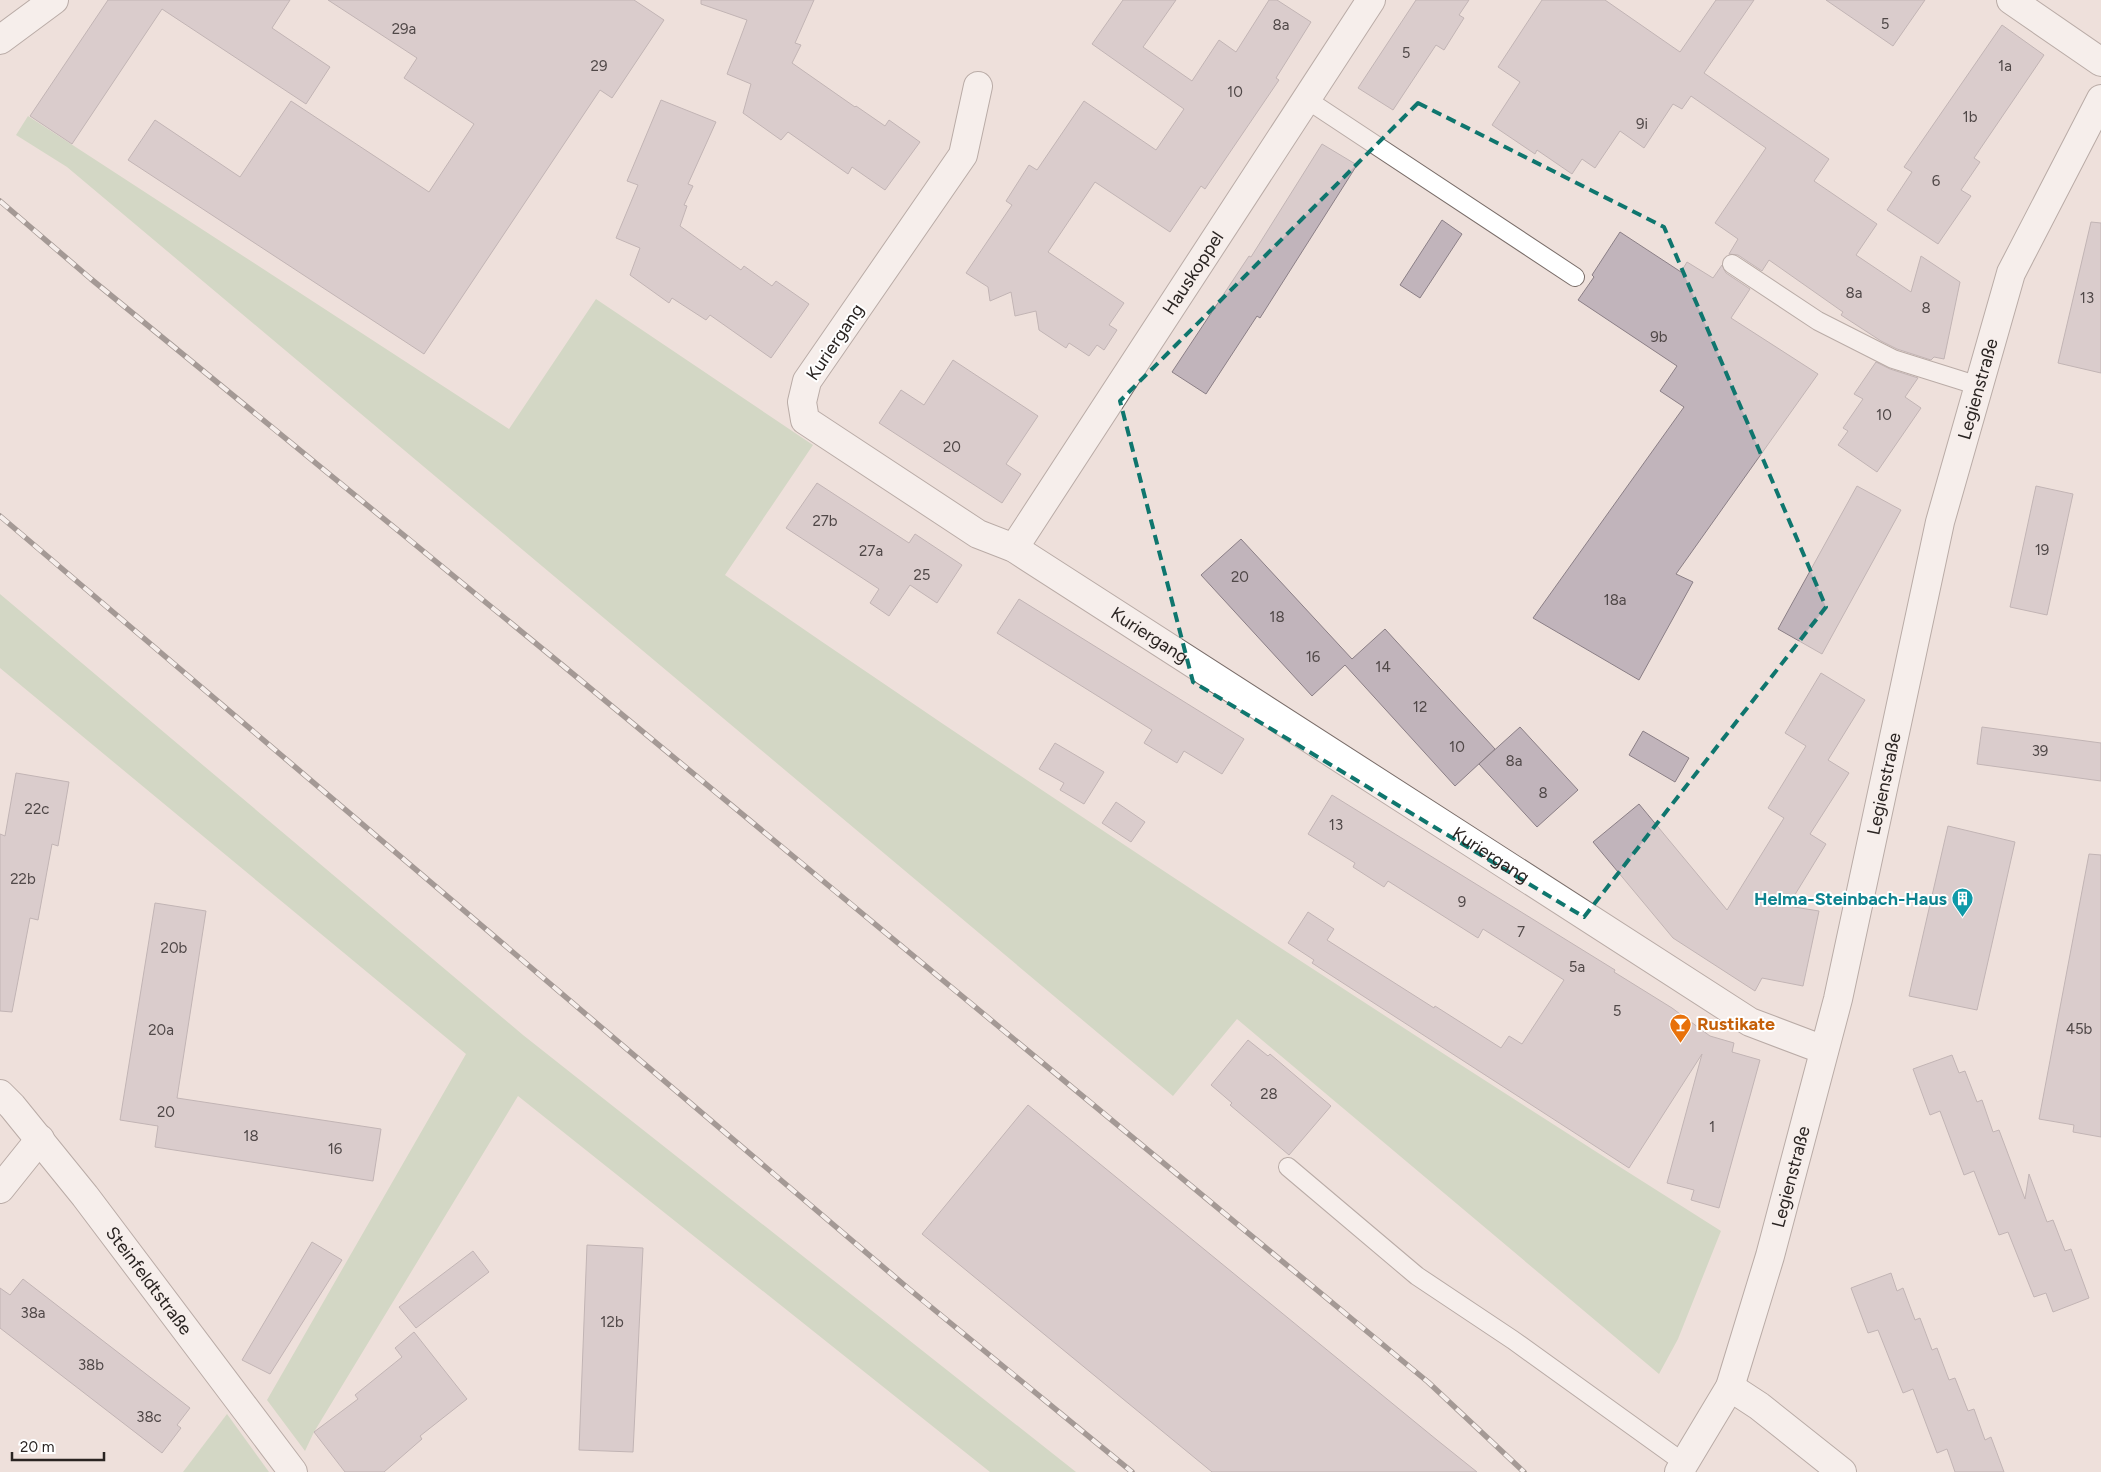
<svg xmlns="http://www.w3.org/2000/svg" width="2101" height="1472" font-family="Figtree,sans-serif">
  <rect width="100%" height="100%" fill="#eee0db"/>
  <g fill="#b2ccab">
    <path d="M 28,116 L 509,429 L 596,299 L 813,445 L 725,575 C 1052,801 1385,1018 1721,1231 L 1678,1339 L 1659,1374 L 1237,1019 L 1173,1096 L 67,167 L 16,135 Z"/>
    <path d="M 0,594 L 523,1035 L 1076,1472 L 990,1472 L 518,1096 L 314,1432 L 305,1451 L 267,1400 L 466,1054 L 0,668 Z"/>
    <path d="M 227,1414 L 269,1472 L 183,1472 Z"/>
  </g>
  <g fill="#c1b4bb" stroke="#8b7f86">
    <path d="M 108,0 L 290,0 L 272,28 L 330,67 L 306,104 L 162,9 L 72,144 L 30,116 Z"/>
    <path d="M 328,0 L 634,0 L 664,20 L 612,98 L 600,90 L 424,354 L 128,160 L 155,120 L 240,177 L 291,101 L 429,192 L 474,124 L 404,78 L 417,58 Z"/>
    <path d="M 701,0 L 814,0 L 795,43 L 801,45 L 792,63 L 855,107 L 856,106 L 885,126 L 889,120 L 920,142 L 885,190 L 852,167 L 848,174 L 788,132 L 781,140 L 743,113 L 751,84 L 727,74 L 747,20 L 701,4 Z"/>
    <path d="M 1123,0 L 1176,0 L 1143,47 L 1192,81 L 1219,40 L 1236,52 L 1269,0 L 1277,0 L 1311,22 L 1276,78 L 1279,80 L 1205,189 L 1201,186 L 1170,232 L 1095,182 L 1048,252 L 1124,303 L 1109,325 L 1117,330 L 1104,350 L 1097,345 L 1089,356 L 1069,343 L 1066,348 L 1039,330 L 1036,311 L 1015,316 L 1011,292 L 990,301 L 988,287 L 966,273 L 1012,205 L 1006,201 L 1029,165 L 1037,170 L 1084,101 L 1156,150 L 1184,109 L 1092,44 Z"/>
    <path d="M 1416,0 L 1469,0 L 1459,15 L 1464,18 L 1444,50 L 1436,45 L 1393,110 L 1358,88 Z"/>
    <path d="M 1542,0 L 1605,0 L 1680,52 L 1716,0 L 1754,0 L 1704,73 L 1829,159 L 1814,181 L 1877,224 L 1856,255 L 1911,292 L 1921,256 L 1960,282 L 1944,359 L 1934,357 L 1931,360 L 1897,349 L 1881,341 L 1841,315 L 1843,312 L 1769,260 L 1762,271 L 1738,255 L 1729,254 L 1738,239 L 1715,223 L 1766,148 L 1691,96 L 1682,109 L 1673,104 L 1644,148 L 1620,131 L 1595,168 L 1582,159 L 1572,174 L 1537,150 L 1535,154 L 1492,125 L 1520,82 L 1498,67 Z"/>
    <path d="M 1826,0 L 1925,0 L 1893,46 Z"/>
    <path d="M 2002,25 L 2044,55 L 1974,158 L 1980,162 L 1961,190 L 1971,196 L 1938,244 L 1887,210 L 1912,172 L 1904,167 Z"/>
    <path d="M 661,100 L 716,122 L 688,184 L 693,186 L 684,205 L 687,206 L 680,226 L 741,270 L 744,266 L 772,286 L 776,281 L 809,304 L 771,358 L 710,315 L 706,320 L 672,298 L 669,303 L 630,275 L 640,248 L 616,238 L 638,185 L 627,181 Z"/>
    <path d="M 1322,144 L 1357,165 L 1260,318 L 1257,316 L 1206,394 L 1172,372 L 1249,256 L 1251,257 Z"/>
    <path d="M 1442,220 L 1462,234 L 1420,298 L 1400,285 Z"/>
    <path d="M 2091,222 L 2101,223 L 2101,373 L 2058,363 Z"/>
    <path d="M 1620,232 L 1681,272 L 1687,262 L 1713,278 L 1722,265 L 1726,273 L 1750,289 L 1731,318 L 1818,374 L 1676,574 L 1693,582 L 1639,680 L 1533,618 L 1684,407 L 1660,391 L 1677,366 L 1578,300 L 1594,277 L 1592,275 Z"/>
    <path d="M 953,360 L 1038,416 L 1006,464 L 1021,474 L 1002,503 L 879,423 L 901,390 L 924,405 Z"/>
    <path d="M 1876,362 L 1890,369 L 1918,378 L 1905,397 L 1921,408 L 1877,472 L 1838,445 L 1848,431 L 1843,428 L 1863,399 L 1854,394 Z"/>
    <path d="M 817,483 L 909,543 L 915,534 L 962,565 L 937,603 L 910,585 L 889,616 L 870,603 L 879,589 L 786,528 Z"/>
    <path d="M 1857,486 L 1901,510 L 1822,654 L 1778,629 Z"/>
    <path d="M 2036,486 L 2073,494 L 2047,615 L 2010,607 Z"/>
    <path d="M 1241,539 L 1352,659 L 1385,629 L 1495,749 L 1455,786 L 1345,665 L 1312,696 L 1201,575 Z"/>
    <path d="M 1019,599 L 1244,739 L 1222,774 L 1184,751 L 1177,763 L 1144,743 L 1152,730 L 997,633 Z"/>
    <path d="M 1821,673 L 1865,700 L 1828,760 L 1849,773 L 1810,834 L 1826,844 L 1788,906 L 1819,911 L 1803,986 L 1762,978 L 1755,991 L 1673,938 L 1593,842 L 1639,804 L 1727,910 L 1784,818 L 1768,808 L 1806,746 L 1785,733 Z"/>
    <path d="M 1520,727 L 1578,790 L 1537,827 L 1479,764 Z"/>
    <path d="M 1982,727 L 2101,743 L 2101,781 L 1977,764 Z"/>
    <path d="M 1643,731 L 1689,758 L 1675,782 L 1629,755 Z"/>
    <path d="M 1055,743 L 1104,772 L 1084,804 L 1060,790 L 1064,783 L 1039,769 Z"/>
    <path d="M 16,773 L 69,782 L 58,846 L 52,844 L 38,920 L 30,918 L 12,1012 L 0,1011 L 0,834 L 5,836 Z"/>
    <path d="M 1332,795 L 1615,970 L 1614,972 L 1672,1008 L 1710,1036 L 1734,1043 L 1732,1052 L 1760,1060 L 1719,1208 L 1691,1200 L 1694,1190 L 1667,1183 L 1702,1054 L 1629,1168 L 1312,963 L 1314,960 L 1288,943 L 1308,912 L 1334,929 L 1327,940 L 1434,1008 L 1435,1006 L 1501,1048 L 1509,1036 L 1522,1044 L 1564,980 L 1483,929 L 1478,938 L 1388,881 L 1384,887 L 1353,867 L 1355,863 L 1308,834 Z"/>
    <path d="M 1116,802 L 1145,822 L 1131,842 L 1102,823 Z"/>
    <path d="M 1948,826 L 2015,842 L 1977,1010 L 1909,996 Z"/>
    <path d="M 2089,854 L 2101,855 L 2101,1137 L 2073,1132 L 2074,1125 L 2039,1119 Z"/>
    <path d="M 155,903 L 206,911 L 177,1098 L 381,1129 L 373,1181 L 155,1147 L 158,1126 L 120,1120 Z"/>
    <path d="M 1248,1040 L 1268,1056 L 1270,1054 L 1331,1106 L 1289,1155 L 1230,1105 L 1232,1103 L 1211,1085 Z"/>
    <path d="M 1952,1055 L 1959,1073 L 1965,1071 L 1977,1102 L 1982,1100 L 1993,1132 L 1999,1130 L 2025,1199 L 2029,1174 L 2047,1222 L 2053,1220 L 2065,1251 L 2071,1249 L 2089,1298 L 2053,1312 L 2046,1293 L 2034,1297 L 2008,1232 L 1999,1235 L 1974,1171 L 1964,1175 L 1940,1111 L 1930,1115 L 1913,1069 Z"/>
    <path d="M 1028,1105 L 1437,1440 L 1477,1472 L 1212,1472 L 922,1234 Z"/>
    <path d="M 312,1242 L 342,1260 L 270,1374 L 242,1360 Z"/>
    <path d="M 587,1245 L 643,1248 L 633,1452 L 579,1450 Z"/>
    <path d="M 473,1251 L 489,1272 L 416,1328 L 399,1307 Z"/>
    <path d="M 1891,1273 L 1897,1291 L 1903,1288 L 1915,1320 L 1920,1318 L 1932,1350 L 1937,1348 L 1949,1380 L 1955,1378 L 1968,1411 L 1974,1409 L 1985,1440 L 1991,1437 L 2004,1472 L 1955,1472 L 1947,1449 L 1937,1453 L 1913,1389 L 1903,1393 L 1878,1330 L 1868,1333 L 1851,1288 Z"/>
    <path d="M 23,1279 L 190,1408 L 177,1425 L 181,1428 L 162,1453 L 0,1328 L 0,1288 L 10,1295 Z"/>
    <path d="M 414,1332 L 467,1399 L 420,1436 L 422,1439 L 384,1472 L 345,1472 L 314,1432 L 358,1399 L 355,1395 L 402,1357 L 395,1348 Z"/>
  </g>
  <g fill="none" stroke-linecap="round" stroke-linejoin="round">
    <defs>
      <g id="service">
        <path d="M 1306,99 L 1575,277"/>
        <path d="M 1732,264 L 1818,321 L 1893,359 L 1979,386"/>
        <path d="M 1288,1167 L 1417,1276 L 1513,1340 L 1684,1463"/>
      </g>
      <g id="minor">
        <path d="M 2011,0 L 2101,62"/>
        <path id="s1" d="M 978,86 L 963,155 L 807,381 L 802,402 L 805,420 L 978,534 L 1014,548 L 1750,1022 L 1824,1050"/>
        <path id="s2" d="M 1014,548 L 1371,0"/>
        <path id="s3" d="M 0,1094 L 12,1106 L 85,1196 L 293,1472"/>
        <path d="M 0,1189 L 40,1139"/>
        <path d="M 1730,1387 L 1759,1406 L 1842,1472"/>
        <path id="s4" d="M 1679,1472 L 1730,1387 L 1770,1256 L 1838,999 L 1940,522 L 2011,273 L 2101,99"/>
      </g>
      <path id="secondary" d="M 0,40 L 54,0"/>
    </defs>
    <use href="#service" stroke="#796c68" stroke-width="20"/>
    <use href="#minor" stroke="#796c68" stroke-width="30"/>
    <use href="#secondary" stroke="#796c68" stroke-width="30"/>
    <use href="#service" stroke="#fff" stroke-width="18"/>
    <use href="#minor" stroke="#fff" stroke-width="28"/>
    <use href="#secondary" stroke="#fff" stroke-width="28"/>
    <defs>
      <g id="rail">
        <path d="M 0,201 L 91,279 L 561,664 L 1428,1382 L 1524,1472"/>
        <path d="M 0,516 L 909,1289 L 1132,1472"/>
      </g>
    </defs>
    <use href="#rail" stroke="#4b4441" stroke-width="5.5"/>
    <use href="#rail" stroke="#fff" stroke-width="4" stroke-dasharray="11" stroke-linecap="butt"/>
  </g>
  <path d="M0 0H2101V1472H0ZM 1418,103 L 1664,227 L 1826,607 L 1584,917 L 1193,682 L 1120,401 Z" fill="#eee0db" fill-opacity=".55" fill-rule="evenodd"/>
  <path fill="none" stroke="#0f766e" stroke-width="4" stroke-dasharray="10 6" stroke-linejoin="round" d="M 1418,103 L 1664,227 L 1826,607 L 1584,917 L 1193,682 L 1120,401 Z"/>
  <defs>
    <symbol id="building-pin" viewBox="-11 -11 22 30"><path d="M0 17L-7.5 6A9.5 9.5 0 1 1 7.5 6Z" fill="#0f9aa8" stroke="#fff"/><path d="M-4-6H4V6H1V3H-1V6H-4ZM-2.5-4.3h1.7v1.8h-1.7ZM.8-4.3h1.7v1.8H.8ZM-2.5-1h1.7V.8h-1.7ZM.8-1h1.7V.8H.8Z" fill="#fff"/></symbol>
    <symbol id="bar-pin" viewBox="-11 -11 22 30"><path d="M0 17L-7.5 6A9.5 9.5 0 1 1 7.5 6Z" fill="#e8710a" stroke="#fff"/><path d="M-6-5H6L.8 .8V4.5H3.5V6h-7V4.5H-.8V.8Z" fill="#fff"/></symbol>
  </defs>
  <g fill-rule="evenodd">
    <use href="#building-pin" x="1950" y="886" width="25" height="34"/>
    <use href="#bar-pin" x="1668" y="1012" width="25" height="34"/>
  </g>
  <g text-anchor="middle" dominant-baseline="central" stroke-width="4" stroke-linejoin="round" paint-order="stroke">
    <g font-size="15" fill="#504848">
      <text x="1885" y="24">5</text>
      <text x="1281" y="25">8a</text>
      <text x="404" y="29">29a</text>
      <text x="1406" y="53">5</text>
      <text x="599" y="66">29</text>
      <text x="2005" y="66">1a</text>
      <text x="1235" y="92">10</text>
      <text x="1970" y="117">1b</text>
      <text x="1642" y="124">9i</text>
      <text x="1936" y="181">6</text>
      <text x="1854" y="293">8a</text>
      <text x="2087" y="298">13</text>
      <text x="1926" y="308">8</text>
      <text x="1659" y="337">9b</text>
      <text x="1884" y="415">10</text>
      <text x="952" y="447">20</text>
      <text x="825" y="521">27b</text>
      <text x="2042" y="550">19</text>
      <text x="871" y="551">27a</text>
      <text x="922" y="575">25</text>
      <text x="1240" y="577">20</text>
      <text x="1615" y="600">18a</text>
      <text x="1277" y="617">18</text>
      <text x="1313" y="657">16</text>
      <text x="1383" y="667">14</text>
      <text x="1420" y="707">12</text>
      <text x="1457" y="747">10</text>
      <text x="2040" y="751">39</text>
      <text x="1514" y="761">8a</text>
      <text x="1543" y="793">8</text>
      <text x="37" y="809">22c</text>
      <text x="1336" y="825">13</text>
      <text x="23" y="879">22b</text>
      <text x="1462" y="902">9</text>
      <text x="1521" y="932">7</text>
      <text x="174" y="948">20b</text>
      <text x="1577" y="967">5a</text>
      <text x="1617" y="1011">5</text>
      <text x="2079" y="1029">45b</text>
      <text x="161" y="1030">20a</text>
      <text x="1269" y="1094">28</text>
      <text x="166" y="1112">20</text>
      <text x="1712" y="1127">1</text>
      <text x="251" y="1136">18</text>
      <text x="335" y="1149">16</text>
      <text x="33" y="1313">38a</text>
      <text x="612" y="1322">12b</text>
      <text x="91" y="1365">38b</text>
      <text x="149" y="1417">38c</text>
    </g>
    <g font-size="18" fill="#2a2422" stroke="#fff">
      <text stroke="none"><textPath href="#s2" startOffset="328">Hauskoppel</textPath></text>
      <text transform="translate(835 342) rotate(-56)">Kuriergang</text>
      <text stroke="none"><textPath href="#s4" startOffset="1128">Legienstraße</textPath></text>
      <text stroke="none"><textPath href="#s1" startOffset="792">Kuriergang</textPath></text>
      <text stroke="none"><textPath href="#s4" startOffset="722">Legienstraße</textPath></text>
      <text stroke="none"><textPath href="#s1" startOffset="1198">Kuriergang</textPath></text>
      <text stroke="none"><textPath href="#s4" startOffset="318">Legienstraße</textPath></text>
      <text stroke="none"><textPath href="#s3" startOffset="239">Steinfeldtstraße</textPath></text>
    </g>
    <g font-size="18" font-weight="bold" fill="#0d838f" stroke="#fff" text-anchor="end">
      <text x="1947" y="899">Helma-Steinbach-Haus</text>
    </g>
    <g font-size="18" font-weight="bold" fill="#c56008" stroke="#fff" text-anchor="start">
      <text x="1697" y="1024">Rustikate</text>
    </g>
  </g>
  <path d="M12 1452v8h92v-8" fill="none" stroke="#2a2422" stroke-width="2.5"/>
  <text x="20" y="1452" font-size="15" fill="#2a2422" stroke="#ffffff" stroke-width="4" paint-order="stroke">20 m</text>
</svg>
